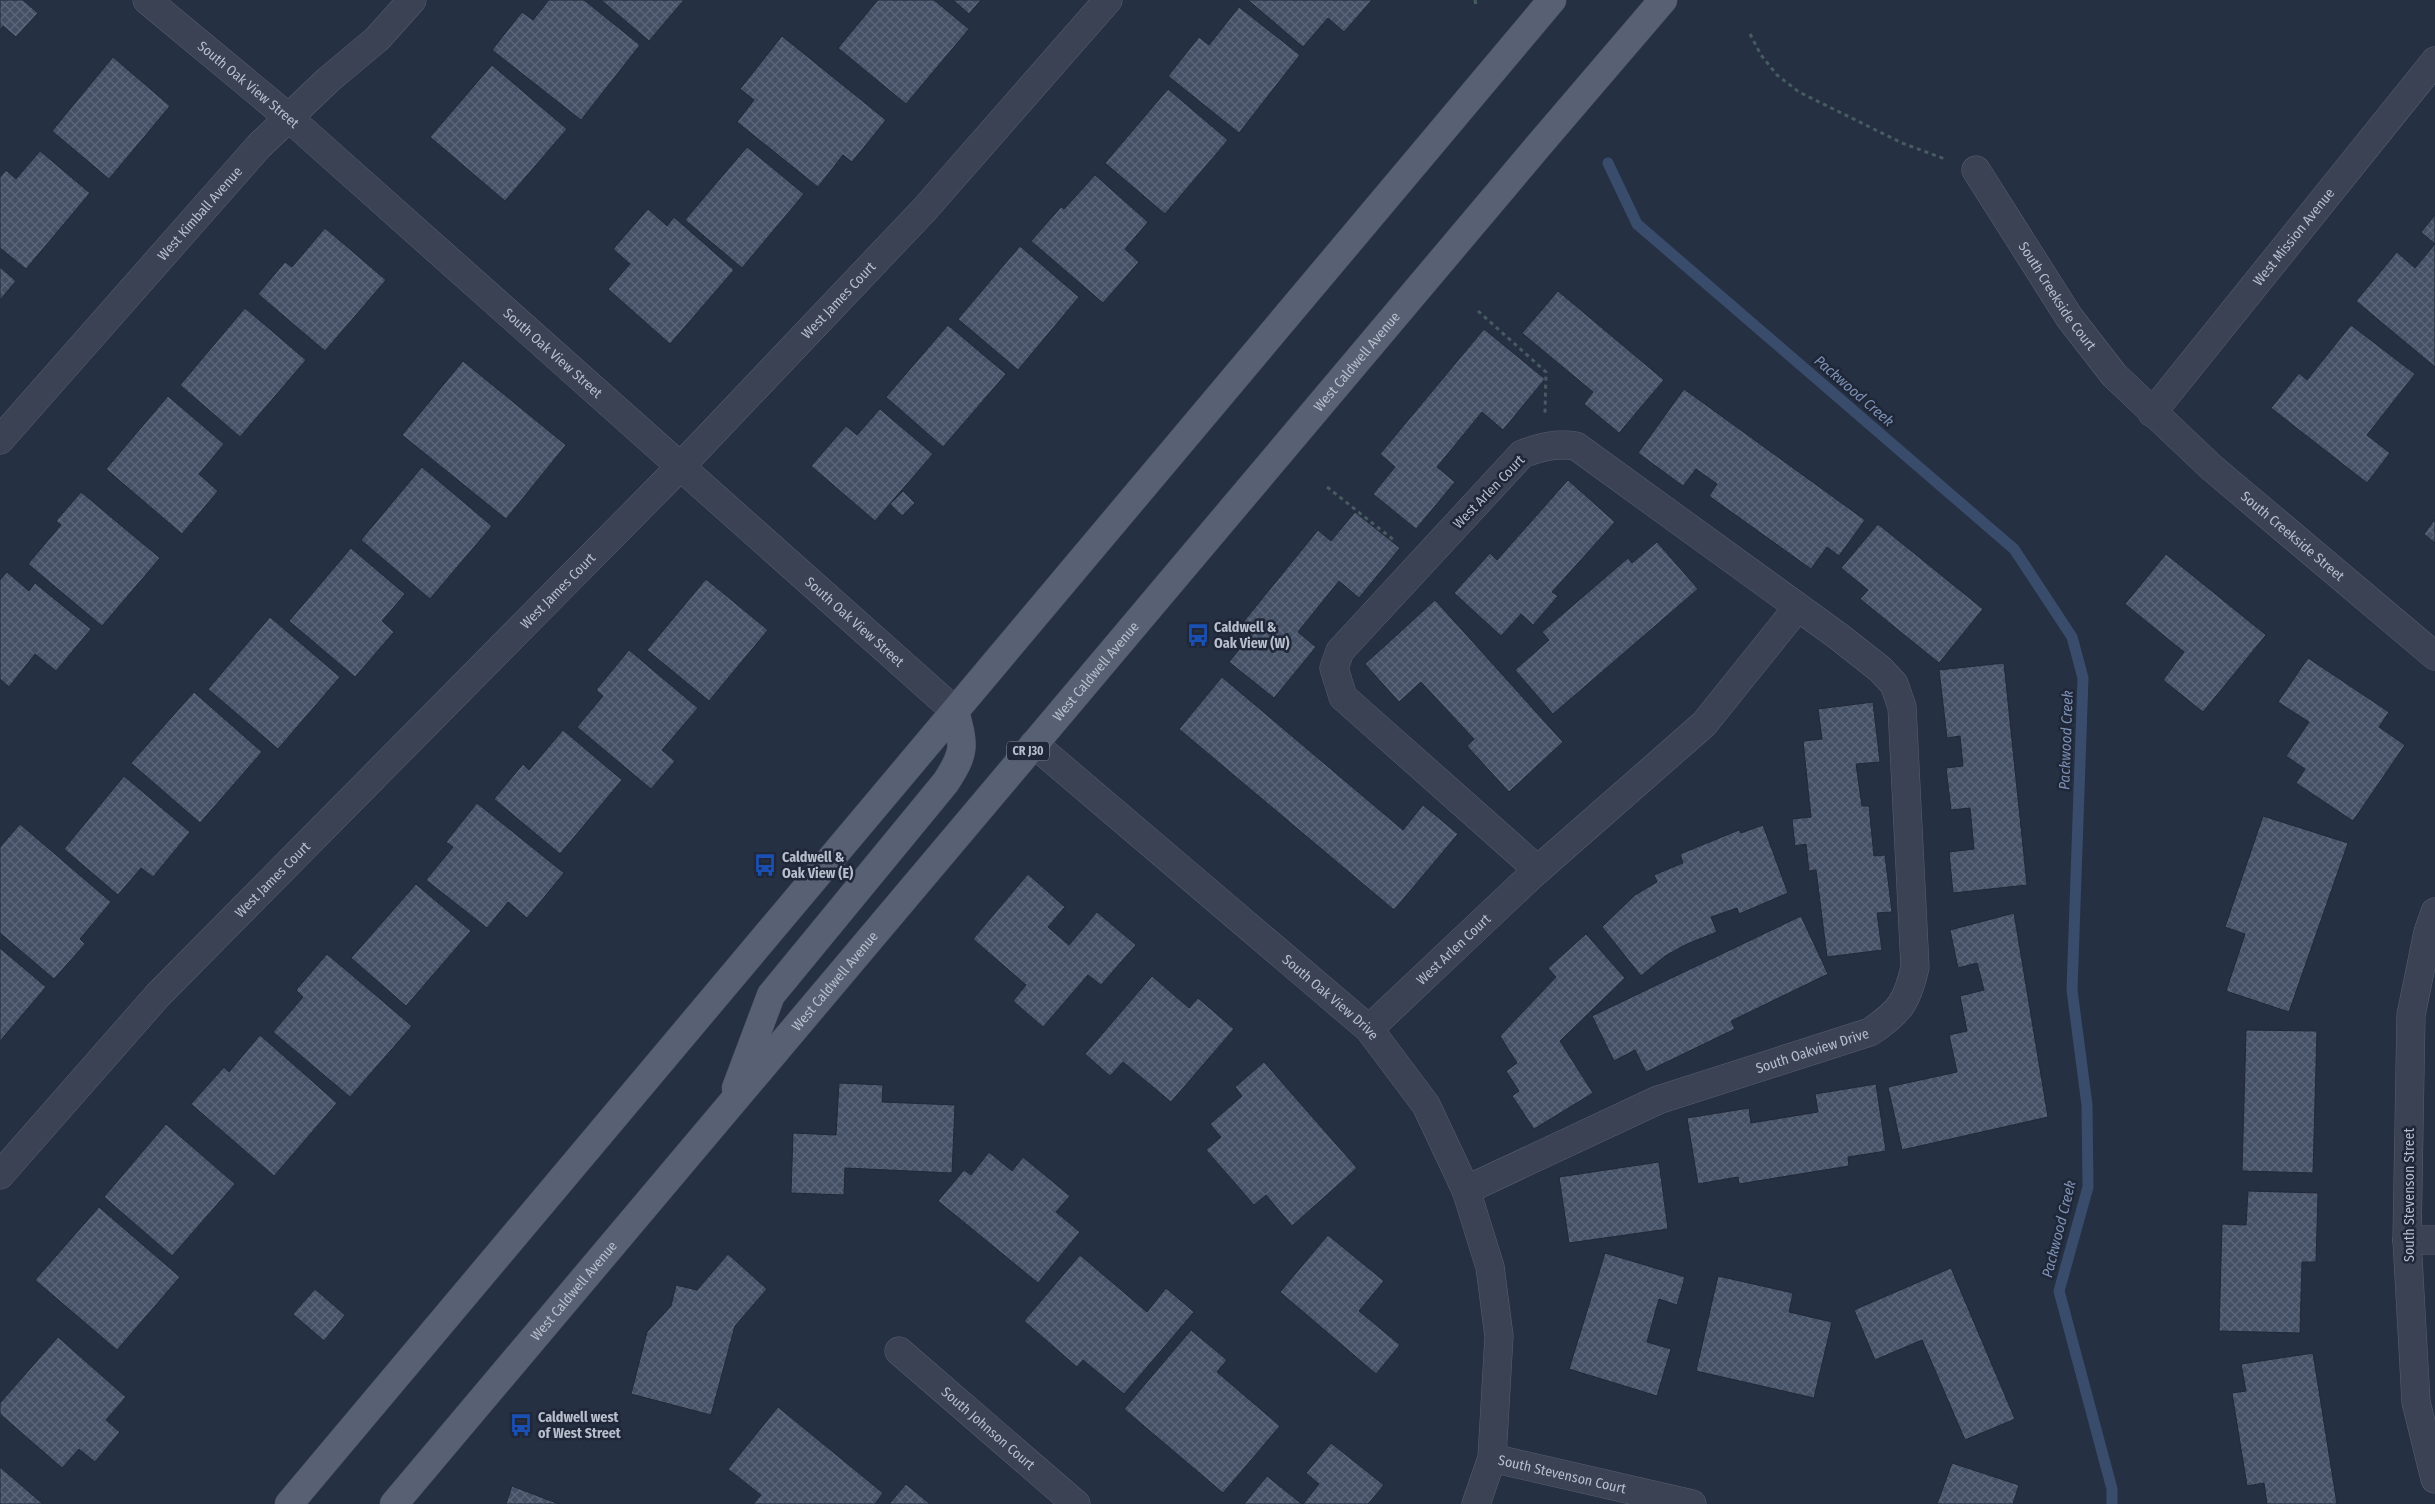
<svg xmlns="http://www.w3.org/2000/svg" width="2435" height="1504" font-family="'Fira Sans Condensed',sans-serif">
  <defs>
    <pattern id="building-cross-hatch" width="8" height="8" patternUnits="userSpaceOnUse" patternTransform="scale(1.25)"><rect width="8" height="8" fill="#445065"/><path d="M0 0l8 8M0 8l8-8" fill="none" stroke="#5d677a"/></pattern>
  </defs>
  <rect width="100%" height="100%" fill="#253043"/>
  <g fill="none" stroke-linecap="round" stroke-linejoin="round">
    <path stroke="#3a4c6c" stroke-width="11" d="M 1608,163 L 1637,224 L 2014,549 L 2072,637 L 2083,678 L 2072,990 L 2087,1105 L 2088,1187 L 2059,1291 L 2112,1489 L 2112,1504"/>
  </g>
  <g fill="url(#building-cross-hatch)" stroke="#21293a">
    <path d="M 0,0 L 23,0 L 38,13 L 16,37 L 3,26 L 0,30 Z"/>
    <path d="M 549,0 L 584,0 L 640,45 L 581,120 L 492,50 L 522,12 L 533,20 Z"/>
    <path d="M 601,0 L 684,0 L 649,41 Z"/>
    <path d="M 878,0 L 934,0 L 969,29 L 906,104 L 838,48 Z"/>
    <path d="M 953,0 L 981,0 L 969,14 Z"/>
    <path d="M 1248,0 L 1372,0 L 1344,32 L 1328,18 L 1303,47 Z"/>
    <path d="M 1239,7 L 1300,55 L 1239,133 L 1168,76 L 1199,37 L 1209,45 Z"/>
    <path d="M 782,36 L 886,120 L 852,162 L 843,155 L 818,187 L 737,122 L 754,100 L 740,89 Z"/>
    <path d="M 113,57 L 170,106 L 109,179 L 52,131 Z"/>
    <path d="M 492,65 L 567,129 L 505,201 L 430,137 Z"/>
    <path d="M 1168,89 L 1228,140 L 1165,214 L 1105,163 Z"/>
    <path d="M 747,147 L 804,194 L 742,268 L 685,220 Z"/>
    <path d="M 40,151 L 90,193 L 26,269 L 0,248 L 0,177 L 6,170 L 16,179 Z"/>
    <path d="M 1095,175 L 1148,222 L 1125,249 L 1139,262 L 1103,303 L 1031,241 L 1061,207 L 1064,209 Z"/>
    <path d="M 648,209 L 667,226 L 674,217 L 734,270 L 670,344 L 608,289 L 630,264 L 613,249 Z"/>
    <path d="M 2435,215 L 2435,367 L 2356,301 L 2397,252 L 2415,268 L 2435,244 L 2421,232 Z"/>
    <path d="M 325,228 L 386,280 L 325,351 L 258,294 L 285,262 L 292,267 Z"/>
    <path d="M 1020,246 L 1079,297 L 1018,370 L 958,319 Z"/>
    <path d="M 0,267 L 16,281 L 0,300 Z"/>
    <path d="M 1558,291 L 1664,380 L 1619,433 L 1584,404 L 1593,392 L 1522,333 Z"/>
    <path d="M 245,308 L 306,360 L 240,437 L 180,385 Z"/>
    <path d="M 948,325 L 1006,374 L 943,447 L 886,397 Z"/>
    <path d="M 2351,325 L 2415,374 L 2367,435 L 2390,453 L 2367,483 L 2271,408 L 2299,373 L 2307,380 Z"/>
    <path d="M 1484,329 L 1545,379 L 1503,430 L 1482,412 L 1437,467 L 1455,482 L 1416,529 L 1373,494 L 1395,467 L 1380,454 Z"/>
    <path d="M 463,361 L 566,445 L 506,519 L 402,435 Z"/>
    <path d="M 1684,389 L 1865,520 L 1839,556 L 1827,547 L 1811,569 L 1709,496 L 1717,484 L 1696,469 L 1683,486 L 1638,453 Z"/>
    <path d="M 168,396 L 224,444 L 199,474 L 218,491 L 182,534 L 106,469 Z"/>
    <path d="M 880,409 L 933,454 L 875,521 L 811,466 L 846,426 L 857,435 Z"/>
    <path d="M 422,467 L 492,526 L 430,599 L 361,540 Z"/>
    <path d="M 1568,480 L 1615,522 L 1552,592 L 1558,596 L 1533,625 L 1521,614 L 1501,636 L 1454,593 L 1490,553 L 1497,560 Z"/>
    <path d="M 903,491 L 915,503 L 902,516 L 890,504 Z"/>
    <path d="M 81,492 L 160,558 L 102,626 L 28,564 L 61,525 L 56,521 Z"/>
    <path d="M 1355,512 L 1400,548 L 1359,598 L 1339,581 L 1298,632 L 1316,647 L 1274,698 L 1229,662 L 1251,635 L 1240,626 L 1318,530 L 1331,541 Z"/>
    <path d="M 2435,519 L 2435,543 L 2424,534 Z"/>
    <path d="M 1878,524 L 1983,609 L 1939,663 L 1860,599 L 1868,590 L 1841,568 Z"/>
    <path d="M 1657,542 L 1698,589 L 1553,714 L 1515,670 L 1549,640 L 1542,632 L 1628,558 L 1632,563 Z"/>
    <path d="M 351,548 L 405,594 L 382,621 L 394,632 L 355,677 L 289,621 Z"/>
    <path d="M 2166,554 L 2266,635 L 2203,712 L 2163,680 L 2184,652 L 2125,604 Z"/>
    <path d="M 7,572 L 29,591 L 35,583 L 91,629 L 56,671 L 35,654 L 9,687 L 0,679 L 0,580 Z"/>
    <path d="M 706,579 L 768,630 L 709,701 L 647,650 Z"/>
    <path d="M 1435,600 L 1563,742 L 1509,792 L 1467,746 L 1474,739 L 1421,682 L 1399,702 L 1365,664 Z"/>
    <path d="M 270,617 L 340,677 L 278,749 L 208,689 Z"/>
    <path d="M 629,650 L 698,708 L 662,750 L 675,761 L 651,789 L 577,727 L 603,696 L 596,690 Z"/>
    <path d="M 2308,658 L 2389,712 L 2379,727 L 2405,745 L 2353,821 L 2296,783 L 2305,769 L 2286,756 L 2309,722 L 2278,702 Z"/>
    <path d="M 2004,663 L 2027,885 L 1953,893 L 1949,852 L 1974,849 L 1970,808 L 1951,810 L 1946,768 L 1963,766 L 1960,736 L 1947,738 L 1939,670 Z"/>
    <path d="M 1222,677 L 1403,830 L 1423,805 L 1458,834 L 1394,910 L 1179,729 Z"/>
    <path d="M 194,692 L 262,752 L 200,823 L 131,763 Z"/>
    <path d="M 1873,702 L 1880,762 L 1856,764 L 1862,806 L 1869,806 L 1874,856 L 1885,855 L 1892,912 L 1877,913 L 1882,950 L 1827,957 L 1816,870 L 1809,871 L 1806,844 L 1795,846 L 1792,819 L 1811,817 L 1803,741 L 1822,739 L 1818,709 Z"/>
    <path d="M 563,730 L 622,780 L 560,854 L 494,799 L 523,764 L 529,770 Z"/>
    <path d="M 124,776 L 190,832 L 153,877 L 141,868 L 118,895 L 64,849 Z"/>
    <path d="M 477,803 L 564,873 L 527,918 L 508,902 L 487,928 L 426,880 L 453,847 L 446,842 Z"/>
    <path d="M 2263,816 L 2348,843 L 2289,1012 L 2226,991 L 2245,934 L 2225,927 Z"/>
    <path d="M 20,824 L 111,902 L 80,939 L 85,944 L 54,979 L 0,933 L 0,847 Z"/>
    <path d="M 1763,825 L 1788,893 L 1739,914 L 1737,908 L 1711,917 L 1717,932 L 1687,944 L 1665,956 L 1641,976 L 1602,927 L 1635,895 L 1657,882 L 1654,875 L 1683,863 L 1680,854 L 1739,830 L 1741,833 Z"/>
    <path d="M 1028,874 L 1065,907 L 1048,927 L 1069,945 L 1097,912 L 1136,945 L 1101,985 L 1088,975 L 1043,1027 L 1013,1001 L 1026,985 L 973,939 Z"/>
    <path d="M 416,884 L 471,931 L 406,1006 L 351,958 Z"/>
    <path d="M 2014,913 L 2048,1117 L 1902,1150 L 1888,1087 L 1957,1072 L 1949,1035 L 1967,1031 L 1960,996 L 1984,990 L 1977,963 L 1958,968 L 1950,930 Z"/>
    <path d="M 1801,916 L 1828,974 L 1731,1021 L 1735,1029 L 1646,1072 L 1635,1050 L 1614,1061 L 1592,1016 Z"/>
    <path d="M 1586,934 L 1625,978 L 1560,1041 L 1593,1093 L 1534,1129 L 1512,1096 L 1519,1091 L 1506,1071 L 1517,1063 L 1500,1036 L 1556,977 L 1548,968 Z"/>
    <path d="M 0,948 L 46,987 L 0,1041 Z"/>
    <path d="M 327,954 L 412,1026 L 350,1097 L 273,1032 L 303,997 L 296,990 Z"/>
    <path d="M 1152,976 L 1189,1008 L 1198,998 L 1234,1029 L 1171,1102 L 1123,1062 L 1110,1076 L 1085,1054 Z"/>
    <path d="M 2246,1030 L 2317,1031 L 2313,1173 L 2242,1171 Z"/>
    <path d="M 260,1035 L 337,1103 L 274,1176 L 191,1104 L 224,1067 L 229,1072 Z"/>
    <path d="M 1264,1062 L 1357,1168 L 1292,1226 L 1266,1195 L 1254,1205 L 1206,1150 L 1221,1137 L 1210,1124 L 1242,1096 L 1235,1087 Z"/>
    <path d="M 839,1083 L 883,1085 L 882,1102 L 955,1105 L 952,1173 L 845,1168 L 844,1195 L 791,1193 L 793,1133 L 836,1135 Z"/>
    <path d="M 1876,1084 L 1886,1151 L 1848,1157 L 1849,1166 L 1739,1184 L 1738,1177 L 1698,1184 L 1687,1118 L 1749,1108 L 1751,1123 L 1818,1112 L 1815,1094 Z"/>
    <path d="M 166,1124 L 235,1184 L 172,1256 L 104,1197 Z"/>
    <path d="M 989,1152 L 1012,1171 L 1023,1157 L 1070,1196 L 1056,1212 L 1080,1232 L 1038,1283 L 938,1201 L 964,1170 L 971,1175 Z"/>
    <path d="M 1659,1162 L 1668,1229 L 1569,1243 L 1559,1177 Z"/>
    <path d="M 2248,1191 L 2318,1193 L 2316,1262 L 2302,1262 L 2300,1333 L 2219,1331 L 2222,1224 L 2246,1225 Z"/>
    <path d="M 99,1207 L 180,1277 L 117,1350 L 35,1280 Z"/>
    <path d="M 1328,1235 L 1384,1281 L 1359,1311 L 1400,1345 L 1376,1374 L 1280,1292 Z"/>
    <path d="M 1605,1253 L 1685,1277 L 1677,1305 L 1659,1299 L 1647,1342 L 1671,1349 L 1657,1396 L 1569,1369 Z"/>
    <path d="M 728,1254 L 767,1289 L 735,1326 L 711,1415 L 631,1394 L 647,1332 L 671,1306 L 676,1285 L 697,1290 Z"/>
    <path d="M 1080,1255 L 1147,1312 L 1166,1288 L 1194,1312 L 1124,1394 L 1083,1360 L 1077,1367 L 1024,1321 Z"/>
    <path d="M 1951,1268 L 2015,1419 L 1965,1440 L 1922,1340 L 1875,1360 L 1854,1310 Z"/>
    <path d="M 1718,1276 L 1793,1293 L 1789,1312 L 1832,1322 L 1814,1398 L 1696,1371 Z"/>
    <path d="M 315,1289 L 345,1315 L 324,1341 L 293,1314 Z"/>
    <path d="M 1191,1330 L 1227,1360 L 1217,1372 L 1280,1426 L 1223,1493 L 1124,1409 Z"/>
    <path d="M 58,1337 L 126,1397 L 106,1420 L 120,1432 L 95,1462 L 79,1449 L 62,1468 L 0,1414 L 0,1403 Z"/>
    <path d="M 2313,1353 L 2337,1504 L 2267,1504 L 2264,1483 L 2247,1486 L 2232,1393 L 2246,1391 L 2241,1364 Z"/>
    <path d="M 778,1407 L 883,1493 L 875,1504 L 753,1504 L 761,1495 L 728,1469 Z"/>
    <path d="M 1331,1443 L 1384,1485 L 1368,1504 L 1303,1504 L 1319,1484 L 1306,1473 Z"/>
    <path d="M 1952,1463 L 2019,1485 L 2013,1504 L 1937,1504 Z"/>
    <path d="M 0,1467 L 43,1504 L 0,1504 Z"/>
    <path d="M 1267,1476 L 1302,1504 L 1244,1504 Z"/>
    <path d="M 906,1484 L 930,1504 L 889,1504 Z"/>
    <path d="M 512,1486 L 559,1504 L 506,1504 Z"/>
  </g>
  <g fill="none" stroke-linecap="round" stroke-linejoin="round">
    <defs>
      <g id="street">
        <path id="s1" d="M 147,0 L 288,117 L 955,711"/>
        <path id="s2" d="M 1976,170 L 2069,317 L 2114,375 L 2211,467 L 2435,656"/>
        <path id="s3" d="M 2152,413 L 2435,61"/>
        <path id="s4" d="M 0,440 L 259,146 L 328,80 L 377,39 L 412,0"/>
        <path id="s5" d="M 1034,744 L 1369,1029 L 1426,1105 L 1466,1190 L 1490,1267 L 1499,1336 L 1492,1458 L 1476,1504"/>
        <path d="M 2435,912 L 2428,932 L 2411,1015 L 2407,1240 L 2416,1402 L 2435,1479"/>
        <path id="s6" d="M 1369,1029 L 1533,874 L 1704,724 L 1798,607"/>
        <path id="s7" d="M 0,1175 L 158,995 L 680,467 L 924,210 L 1108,0"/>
        <path id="s8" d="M 1466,1190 L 1658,1100 L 1870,1032 C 1900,1012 1907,1002 1915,967 L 1902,707 L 1894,684 L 1880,669 L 1838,636 L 1576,446 C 1556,443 1541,447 1522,454 L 1340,651 L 1334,668 L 1343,697 L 1538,870"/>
        <path d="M 2407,1240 L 2435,1240"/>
        <path id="s9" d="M 899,1351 L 1076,1504"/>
        <path id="s10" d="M 1492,1458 L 1692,1504"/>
      </g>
      <g id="primary">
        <path d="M 736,1088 L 771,995 L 946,782 C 966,751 964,746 955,711"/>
        <path d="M 289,1504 L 1552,0"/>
        <path id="s11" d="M 394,1504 L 1539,145 L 1663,0"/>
      </g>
    </defs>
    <use href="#street" stroke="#586070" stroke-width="29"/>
    <use href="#primary" stroke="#444b5c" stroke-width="29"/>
    <g stroke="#465c60" stroke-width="3" stroke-dasharray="4 4" stroke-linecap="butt">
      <path d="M 1475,0 L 1476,5"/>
      <path d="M 1750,34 L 1761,55 L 1777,75 L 1799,92 L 1902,143 L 1945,159"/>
      <path d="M 1478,311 L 1546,372 L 1545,413"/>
      <path d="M 1327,487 L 1395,541"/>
    </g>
    <use href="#street" stroke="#3a4253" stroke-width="28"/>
    <use href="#primary" stroke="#586173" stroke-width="28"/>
  </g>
  <defs>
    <symbol id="bus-bare" viewBox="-9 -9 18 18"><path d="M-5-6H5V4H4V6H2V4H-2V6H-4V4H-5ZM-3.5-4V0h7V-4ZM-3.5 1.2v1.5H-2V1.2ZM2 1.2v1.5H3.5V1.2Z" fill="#1a4fb4" stroke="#1f2738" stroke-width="2.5" paint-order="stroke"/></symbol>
  </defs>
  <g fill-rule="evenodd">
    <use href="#bus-bare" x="1182" y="619" width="32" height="32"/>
    <use href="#bus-bare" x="749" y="849" width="32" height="32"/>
    <use href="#bus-bare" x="505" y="1409" width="32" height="32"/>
  </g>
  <g text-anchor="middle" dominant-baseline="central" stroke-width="5" stroke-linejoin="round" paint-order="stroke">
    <rect fill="#1f2738" stroke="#8991a0" stroke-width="1" x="1007" y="741.5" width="42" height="19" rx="4"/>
    <g font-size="12" font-weight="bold" fill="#b7becc">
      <text x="1028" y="751">CR J30</text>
    </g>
    <g font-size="14" fill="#b7becc" stroke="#1f2738">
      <text stroke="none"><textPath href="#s1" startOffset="132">South Oak View Street</textPath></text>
      <text stroke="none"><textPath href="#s4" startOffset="302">West Kimball Avenue</textPath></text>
      <text stroke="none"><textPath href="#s3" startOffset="226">West Mission Avenue</textPath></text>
      <text stroke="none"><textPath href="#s2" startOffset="150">South Creekside Court</textPath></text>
      <text stroke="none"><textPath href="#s7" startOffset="1212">West James Court</textPath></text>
      <text stroke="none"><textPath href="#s1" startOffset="538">South Oak View Street</textPath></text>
      <text stroke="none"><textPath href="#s11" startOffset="1494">West Caldwell Avenue</textPath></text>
      <text transform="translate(1489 492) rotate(-46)">West Arlen Court</text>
      <text stroke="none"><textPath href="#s2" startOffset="488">South Creekside Street</textPath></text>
      <text stroke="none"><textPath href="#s7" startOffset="808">West James Court</textPath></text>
      <text stroke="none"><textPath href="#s1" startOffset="942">South Oak View Street</textPath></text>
      <text stroke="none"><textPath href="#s11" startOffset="1089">West Caldwell Avenue</textPath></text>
      <text stroke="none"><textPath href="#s7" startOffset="402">West James Court</textPath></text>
      <text stroke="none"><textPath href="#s6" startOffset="116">West Arlen Court</textPath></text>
      <text stroke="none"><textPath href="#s11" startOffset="684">West Caldwell Avenue</textPath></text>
      <text stroke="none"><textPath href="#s5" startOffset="390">South Oak View Drive</textPath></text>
      <text stroke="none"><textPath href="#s8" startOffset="374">South Oakview Drive</textPath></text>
      <text transform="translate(2409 1195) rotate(-90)">South Stevenson Street</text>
      <text stroke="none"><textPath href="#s11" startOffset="279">West Caldwell Avenue</textPath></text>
      <text stroke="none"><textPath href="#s9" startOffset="118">South Johnson Court</textPath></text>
      <text stroke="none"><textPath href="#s10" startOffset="72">South Stevenson Court</textPath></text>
    </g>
    <g font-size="14" font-weight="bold" fill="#b7becc" stroke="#1f2738" text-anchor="start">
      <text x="1214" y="627">Caldwell &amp;<tspan x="1214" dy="16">Oak View (W)</tspan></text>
      <text x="782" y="857">Caldwell &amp;<tspan x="782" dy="16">Oak View (E)</tspan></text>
      <text x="538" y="1417">Caldwell west<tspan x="538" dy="16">of West Street</tspan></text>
    </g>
    <g font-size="15" font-style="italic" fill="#7d91b4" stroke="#1f2738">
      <text transform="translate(1854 391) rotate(41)">Packwood Creek</text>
      <text transform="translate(2066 740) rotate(-88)">Packwood Creek</text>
      <text transform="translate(2059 1229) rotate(-76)">Packwood Creek</text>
    </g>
  </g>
</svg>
